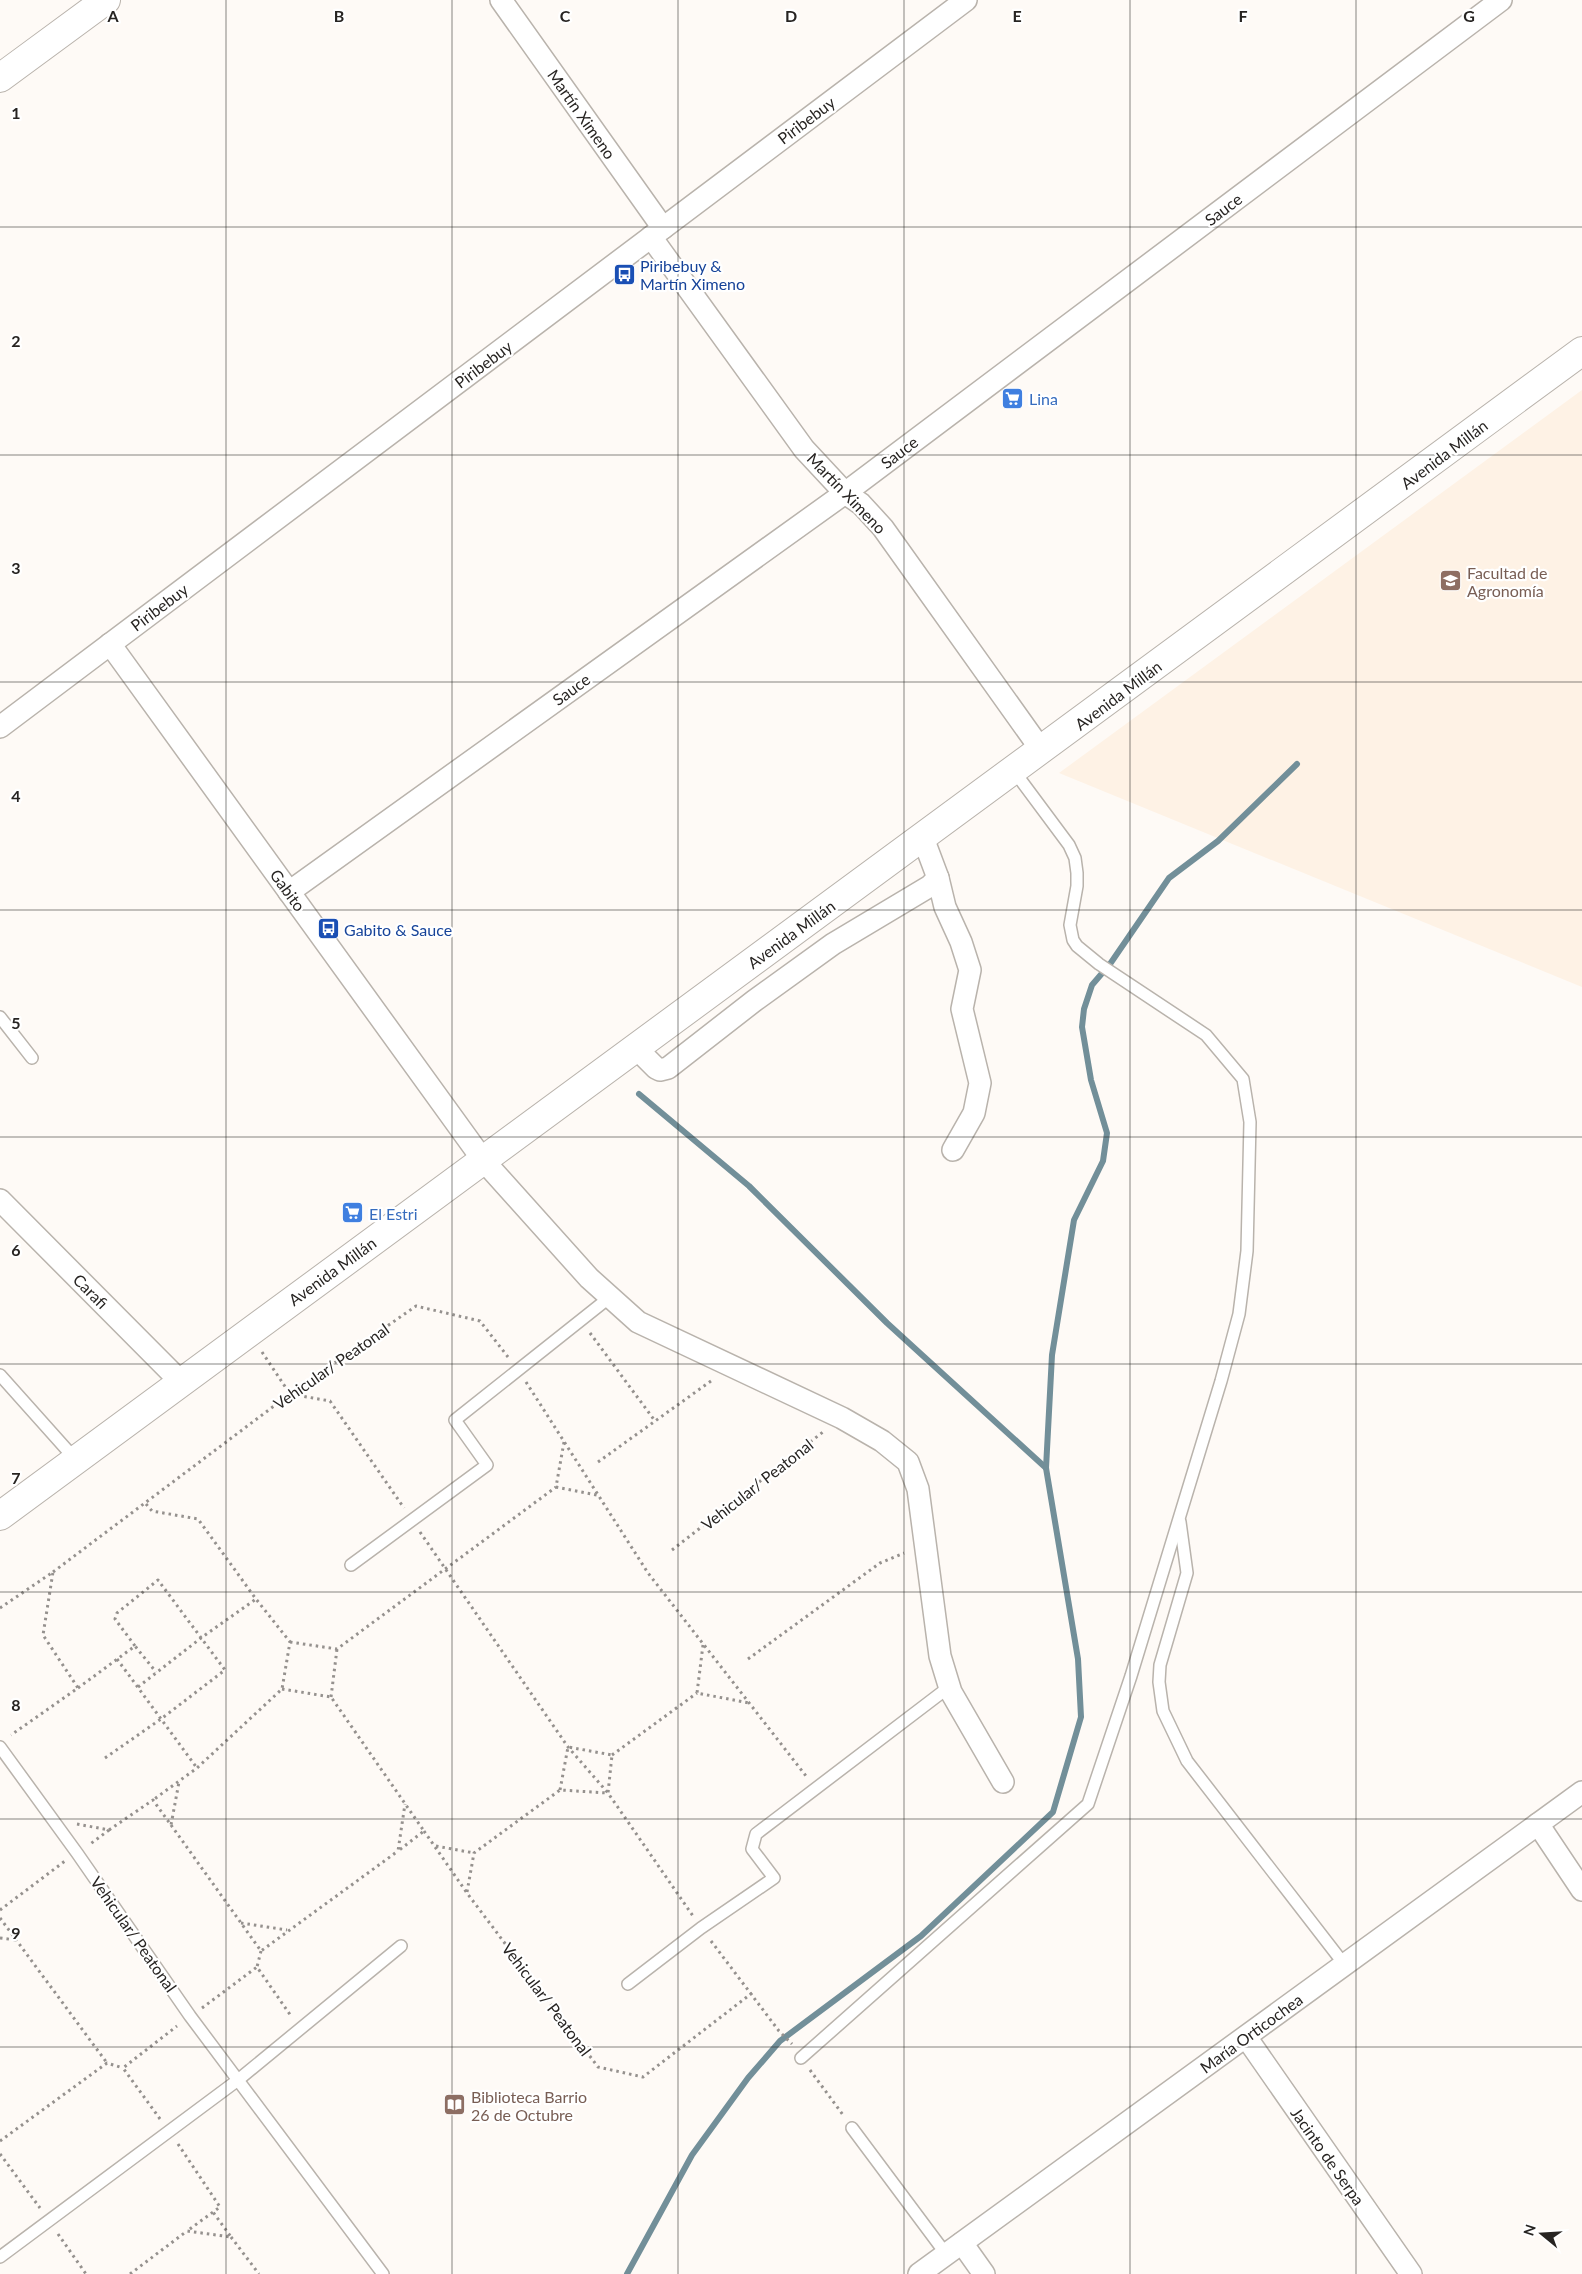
<svg xmlns="http://www.w3.org/2000/svg" width="1582" height="2274" font-family="Lato,sans-serif">
  <rect width="100%" height="100%" fill="#fefaf6"/>
  <path fill="#fef2e5" d="M 1582,390 L 1582,987 L 1059,773 Z"/>
  <g fill="none" stroke-linecap="round" stroke-linejoin="round">
    <g stroke="#728f99" stroke-width="6">
      <path d="M 639,1094 L 749,1186 L 887,1323 L 1046,1468"/>
      <path d="M 627,2274 L 692,2155 L 748,2078 L 780,2041 L 921,1936 L 1053,1812 L 1081,1717 L 1078,1659 L 1046,1468 L 1052,1355 L 1074,1220 L 1103,1161 L 1107,1133 L 1091,1080 L 1082,1027 L 1084,1009 L 1092,985 L 1110,964 L 1169,878 L 1218,841 L 1297,764"/>
    </g>
    <defs>
      <g id="lane">
        <path d="M 0,1017 L 32,1058"/>
        <path d="M 0,1375 L 76,1460"/>
        <path d="M 1180,1522 L 1187,1573 L 1160,1665 L 1159,1682 L 1163,1711 L 1187,1761 L 1344,1964"/>
        <path d="M 351,1565 L 487,1465 L 455,1420 L 610,1297"/>
        <path d="M 0,1747 L 77,1853 L 190,2016 L 383,2274"/>
        <path d="M 628,1984 L 701,1928 L 774,1878 L 752,1849 L 756,1834 L 949,1687"/>
        <path d="M 801,2058 L 1088,1804 L 1131,1676 L 1221,1381 L 1239,1314 L 1247,1251 L 1250,1122 L 1243,1079 L 1206,1035 L 1099,964 L 1077,946 L 1073,940 L 1070,925 L 1077,886 L 1077,873 L 1075,858 L 1069,845 L 1014,771"/>
        <path d="M 852,2128 L 946,2254"/>
        <path d="M 0,2257 L 238,2080 L 401,1946"/>
      </g>
      <g id="street">
        <path d="M 501,0 L 663,228"/>
        <path d="M 651,237 L 804,449 L 845,493 L 861,504 L 883,528 L 1042,751"/>
        <path d="M 110,644 L 483,1160 L 589,1278 L 638,1322 L 842,1418 L 882,1441 L 908,1462 L 918,1489 L 940,1656 L 951,1692 L 1003,1782"/>
        <path d="M 0,727 L 966,0"/>
        <path d="M 923,838 L 938,878 L 945,907 L 961,942 L 970,970 L 962,1009 L 980,1083 L 974,1113 L 953,1150"/>
        <path d="M 289,892 L 845,493 L 1501,0"/>
        <path d="M 635,1047 L 656,1068 L 660,1070 L 668,1068 L 754,1001 L 833,944 L 930,886 L 938,878"/>
        <path d="M 0,1200 L 181,1382"/>
        <path d="M 1538,1824 L 1582,1890"/>
        <path d="M 1246,2037 L 1411,2274"/>
        <path d="M 962,2243 L 984,2274"/>
        <path d="M 919,2274 L 1582,1792"/>
      </g>
      <g id="secondary">
        <path d="M 0,78 L 106,0"/>
        <path d="M 0,1516 C 527,1127 1056,741 1582,351"/>
      </g>
    </defs>
    <use href="#lane" stroke="#b9b3ac" stroke-width="14"/>
    <use href="#street" stroke="#b9b3ac" stroke-width="24"/>
    <use href="#secondary" stroke="#b9b3ac" stroke-width="30"/>
    <g stroke="#95918e" stroke-width="3" stroke-dasharray="2.5 4" stroke-linecap="butt">
      <path d="M 590,1333 L 655,1421"/>
      <path d="M 262,1352 L 290,1394 L 330,1401 L 404,1508"/>
      <path d="M 526,1382 L 648,1573 L 806,1776"/>
      <path d="M 564,1442 L 556,1487 L 597,1495"/>
      <path d="M 598,1462 L 711,1381"/>
      <path d="M 146,1504 L 152,1511 L 198,1519 L 256,1599 L 290,1642 L 282,1689 L 197,1768 L 153,1800"/>
      <path d="M 420,1532 L 568,1747 L 608,1793 L 693,1916"/>
      <path d="M 672,1550 L 823,1432"/>
      <path d="M 53,1572 L 290,1394 L 416,1306 L 480,1321 L 508,1357"/>
      <path d="M 0,1608 L 53,1572 L 43,1635 L 78,1688 L 11,1735"/>
      <path d="M 290,1642 L 337,1649 L 556,1487"/>
      <path d="M 703,1645 L 697,1693 L 749,1703"/>
      <path d="M 117,1659 L 197,1768"/>
      <path d="M 748,1659 L 880,1563 L 904,1553"/>
      <path d="M 138,1687 L 201,1638 L 256,1599"/>
      <path d="M 78,1688 L 135,1646 L 156,1672"/>
      <path d="M 282,1689 L 331,1697 L 424,1831 L 398,1851 L 405,1804"/>
      <path d="M 331,1697 L 337,1649"/>
      <path d="M 612,1755 L 697,1693"/>
      <path d="M 105,1758 L 161,1719 L 225,1670 L 158,1580 L 117,1613 L 115,1619 L 135,1646"/>
      <path d="M 77,1824 L 109,1830 L 89,1845"/>
      <path d="M 171,1825 L 261,1951 L 398,1851"/>
      <path d="M 109,1830 L 153,1800 L 171,1825 L 179,1782"/>
      <path d="M 424,1831 L 467,1893 L 598,2067 L 643,2077 L 752,1993"/>
      <path d="M 436,1846 L 474,1853"/>
      <path d="M 467,1892 L 474,1853 L 560,1790 L 608,1793 L 612,1755 L 568,1747 L 560,1790"/>
      <path d="M 0,1910 L 65,1861"/>
      <path d="M 0,1918 L 107,2063"/>
      <path d="M 241,1923 L 287,1930"/>
      <path d="M 0,1938 L 16,1940"/>
      <path d="M 711,1941 L 779,2031 L 792,2044"/>
      <path d="M 261,1951 L 257,1967 L 291,2016"/>
      <path d="M 202,2008 L 257,1967"/>
      <path d="M 810,2070 L 843,2115"/>
      <path d="M 160,2119 L 123,2068 L 177,2026"/>
      <path d="M 0,2141 L 107,2063 L 123,2068"/>
      <path d="M 178,2144 L 220,2207 L 187,2231 L 231,2237 L 213,2212"/>
      <path d="M 0,2154 L 40,2208"/>
      <path d="M 58,2234 L 86,2274"/>
      <path d="M 231,2237 L 259,2274"/>
      <path d="M 130,2274 L 187,2231"/>
    </g>
    <use href="#lane" stroke="#fff" stroke-width="11"/>
    <use href="#street" stroke="#fff" stroke-width="21"/>
    <use href="#secondary" stroke="#fff" stroke-width="28"/>
  </g>
  <path fill="none" stroke="#272422" stroke-width="1" stroke-opacity="0.55" d="M 226,0 L 226,2274M 452,0 L 452,2274M 678,0 L 678,2274M 904,0 L 904,2274M 1130,0 L 1130,2274M 1356,0 L 1356,2274M 0,227 L 1582,227M 0,455 L 1582,455M 0,682 L 1582,682M 0,910 L 1582,910M 0,1137 L 1582,1137M 0,1364 L 1582,1364M 0,1592 L 1582,1592M 0,1819 L 1582,1819M 0,2047 L 1582,2047"/>
  <defs>
    <symbol id="bus-square" viewBox="-11 -11 22 22"><rect x="-9" y="-9" width="18" height="18" rx="4" fill="#1a4fb4" stroke="#fff"/><path d="M-5-6H5V4H4V6H2V4H-2V6H-4V4H-5ZM-3.5-4V0h7V-4ZM-3.5 1.2v1.5H-2V1.2ZM2 1.2v1.5H3.5V1.2Z" fill="#fff"/></symbol>
    <symbol id="supermarket-square" viewBox="-11 -11 22 22"><rect x="-9" y="-9" width="18" height="18" rx="4" fill="#3f7fe0" stroke="#fff"/><path d="M-6-5.5h2.5l.6 2H6L4.5 2H-2.5L-4.4-4H-6ZM-1.5 3.2a1.3 1.3 0 1 0 .1 0ZM3 3.2a1.3 1.3 0 1 0 .1 0Z" fill="#fff"/></symbol>
    <symbol id="university-square" viewBox="-11 -11 22 22"><rect x="-9" y="-9" width="18" height="18" rx="4" fill="#8d6e63" stroke="#fff"/><path d="M0-5L7-2L0 1L-7-2ZM-4 1L0 2.5L4 1V4Q0 6-4 4Z" fill="#fff"/></symbol>
    <symbol id="library-square" viewBox="-11 -11 22 22"><rect x="-9" y="-9" width="18" height="18" rx="4" fill="#8d6e63" stroke="#fff"/><path d="M-6-4Q-3-5.5-.7-3.5V5Q-3 3-6 4ZM6-4Q3-5.5 .7-3.5V5Q3 3 6 4Z" fill="#fff"/></symbol>
  </defs>
  <g fill-rule="evenodd">
    <use href="#bus-square" x="612" y="262" width="25" height="25"/>
    <use href="#supermarket-square" x="1000" y="386" width="25" height="25"/>
    <use href="#university-square" x="1438" y="568" width="25" height="25"/>
    <use href="#bus-square" x="316" y="916" width="25" height="25"/>
    <use href="#supermarket-square" x="340" y="1200" width="25" height="25"/>
    <use href="#library-square" x="442" y="2092" width="25" height="25"/>
  </g>
  <g text-anchor="middle" dominant-baseline="central" stroke-width="4.5" stroke-linejoin="round" paint-order="stroke">
    <g font-size="16" fill="#272422" stroke="#fff">
      <text transform="translate(582 114) rotate(55)">Martín Ximeno</text>
      <text transform="translate(806 120) rotate(-37)">Piribebuy</text>
      <text transform="translate(1223 209) rotate(-37)">Sauce</text>
      <text transform="translate(483 364) rotate(-37)">Piribebuy</text>
      <text transform="translate(899 452) rotate(-37)">Sauce</text>
      <text transform="translate(1444 454) rotate(-37)">Avenida Millán</text>
      <text transform="translate(847 493) rotate(46)">Martín Ximeno</text>
      <text transform="translate(159 607) rotate(-37)">Piribebuy</text>
      <text transform="translate(571 689) rotate(-36)">Sauce</text>
      <text transform="translate(1118 695) rotate(-37)">Avenida Millán</text>
      <text transform="translate(288 890) rotate(54)">Gabito</text>
      <text transform="translate(791 934) rotate(-36)">Avenida Millán</text>
      <text transform="translate(332 1271) rotate(-36)">Avenida Millán</text>
      <text transform="translate(91 1291) rotate(45)">Carafi</text>
      <text transform="translate(331 1366) rotate(-35)">Vehicular/ Peatonal</text>
      <text transform="translate(757 1484) rotate(-38)">Vehicular/ Peatonal</text>
      <text transform="translate(134 1934) rotate(55)">Vehicular/ Peatonal</text>
      <text transform="translate(547 1999) rotate(53)">Vehicular/ Peatonal</text>
      <text transform="translate(1251 2033) rotate(-36)">María Orticochea</text>
      <text transform="translate(1328 2156) rotate(55)">Jacinto de Serpa</text>
    </g>
    <g font-size="16" fill="#164399" stroke="#fff" text-anchor="start">
      <text x="640" y="265">Piribebuy &amp;<tspan x="640" dy="18">Martín Ximeno</tspan></text>
      <text x="344" y="929">Gabito &amp; Sauce</text>
    </g>
    <g font-size="16" fill="#366cbe" stroke="#fff" text-anchor="start">
      <text x="1029" y="398">Lina</text>
      <text x="369" y="1213">El Estri</text>
    </g>
    <g font-size="16" fill="#785e54" stroke="#fff" text-anchor="start">
      <text x="1467" y="572">Facultad de<tspan x="1467" dy="18">Agronomía</tspan></text>
      <text x="471" y="2096">Biblioteca Barrio<tspan x="471" dy="18">26 de Octubre</tspan></text>
    </g>
  </g>
  <g font-size="16" text-anchor="middle" font-weight="bold" fill="#272422" stroke="#fff" stroke-width="4.5" stroke-linejoin="round" paint-order="stroke">
    <text x="113" y="22">A</text>
    <text x="339" y="22">B</text>
    <text x="565" y="22">C</text>
    <text x="791" y="22">D</text>
    <text x="1017" y="22">E</text>
    <text x="1243" y="22">F</text>
    <text x="1469" y="22">G</text>
    <text x="16" y="119">1</text>
    <text x="16" y="347">2</text>
    <text x="16" y="574">3</text>
    <text x="16" y="802">4</text>
    <text x="16" y="1029">5</text>
    <text x="16" y="1256">6</text>
    <text x="16" y="1484">7</text>
    <text x="16" y="1711">8</text>
    <text x="16" y="1939">9</text>
  </g>
  <g transform="translate(1542 2234) rotate(288)" stroke="#ffffff" stroke-width="4" paint-order="stroke">
  <path d="M0-4L9 19L0 12L-9 19Z" fill="#272422"/>
  <text y="-8" font-size="14" font-weight="bold" text-anchor="middle" fill="#272422">N</text>
  </g>
</svg>
